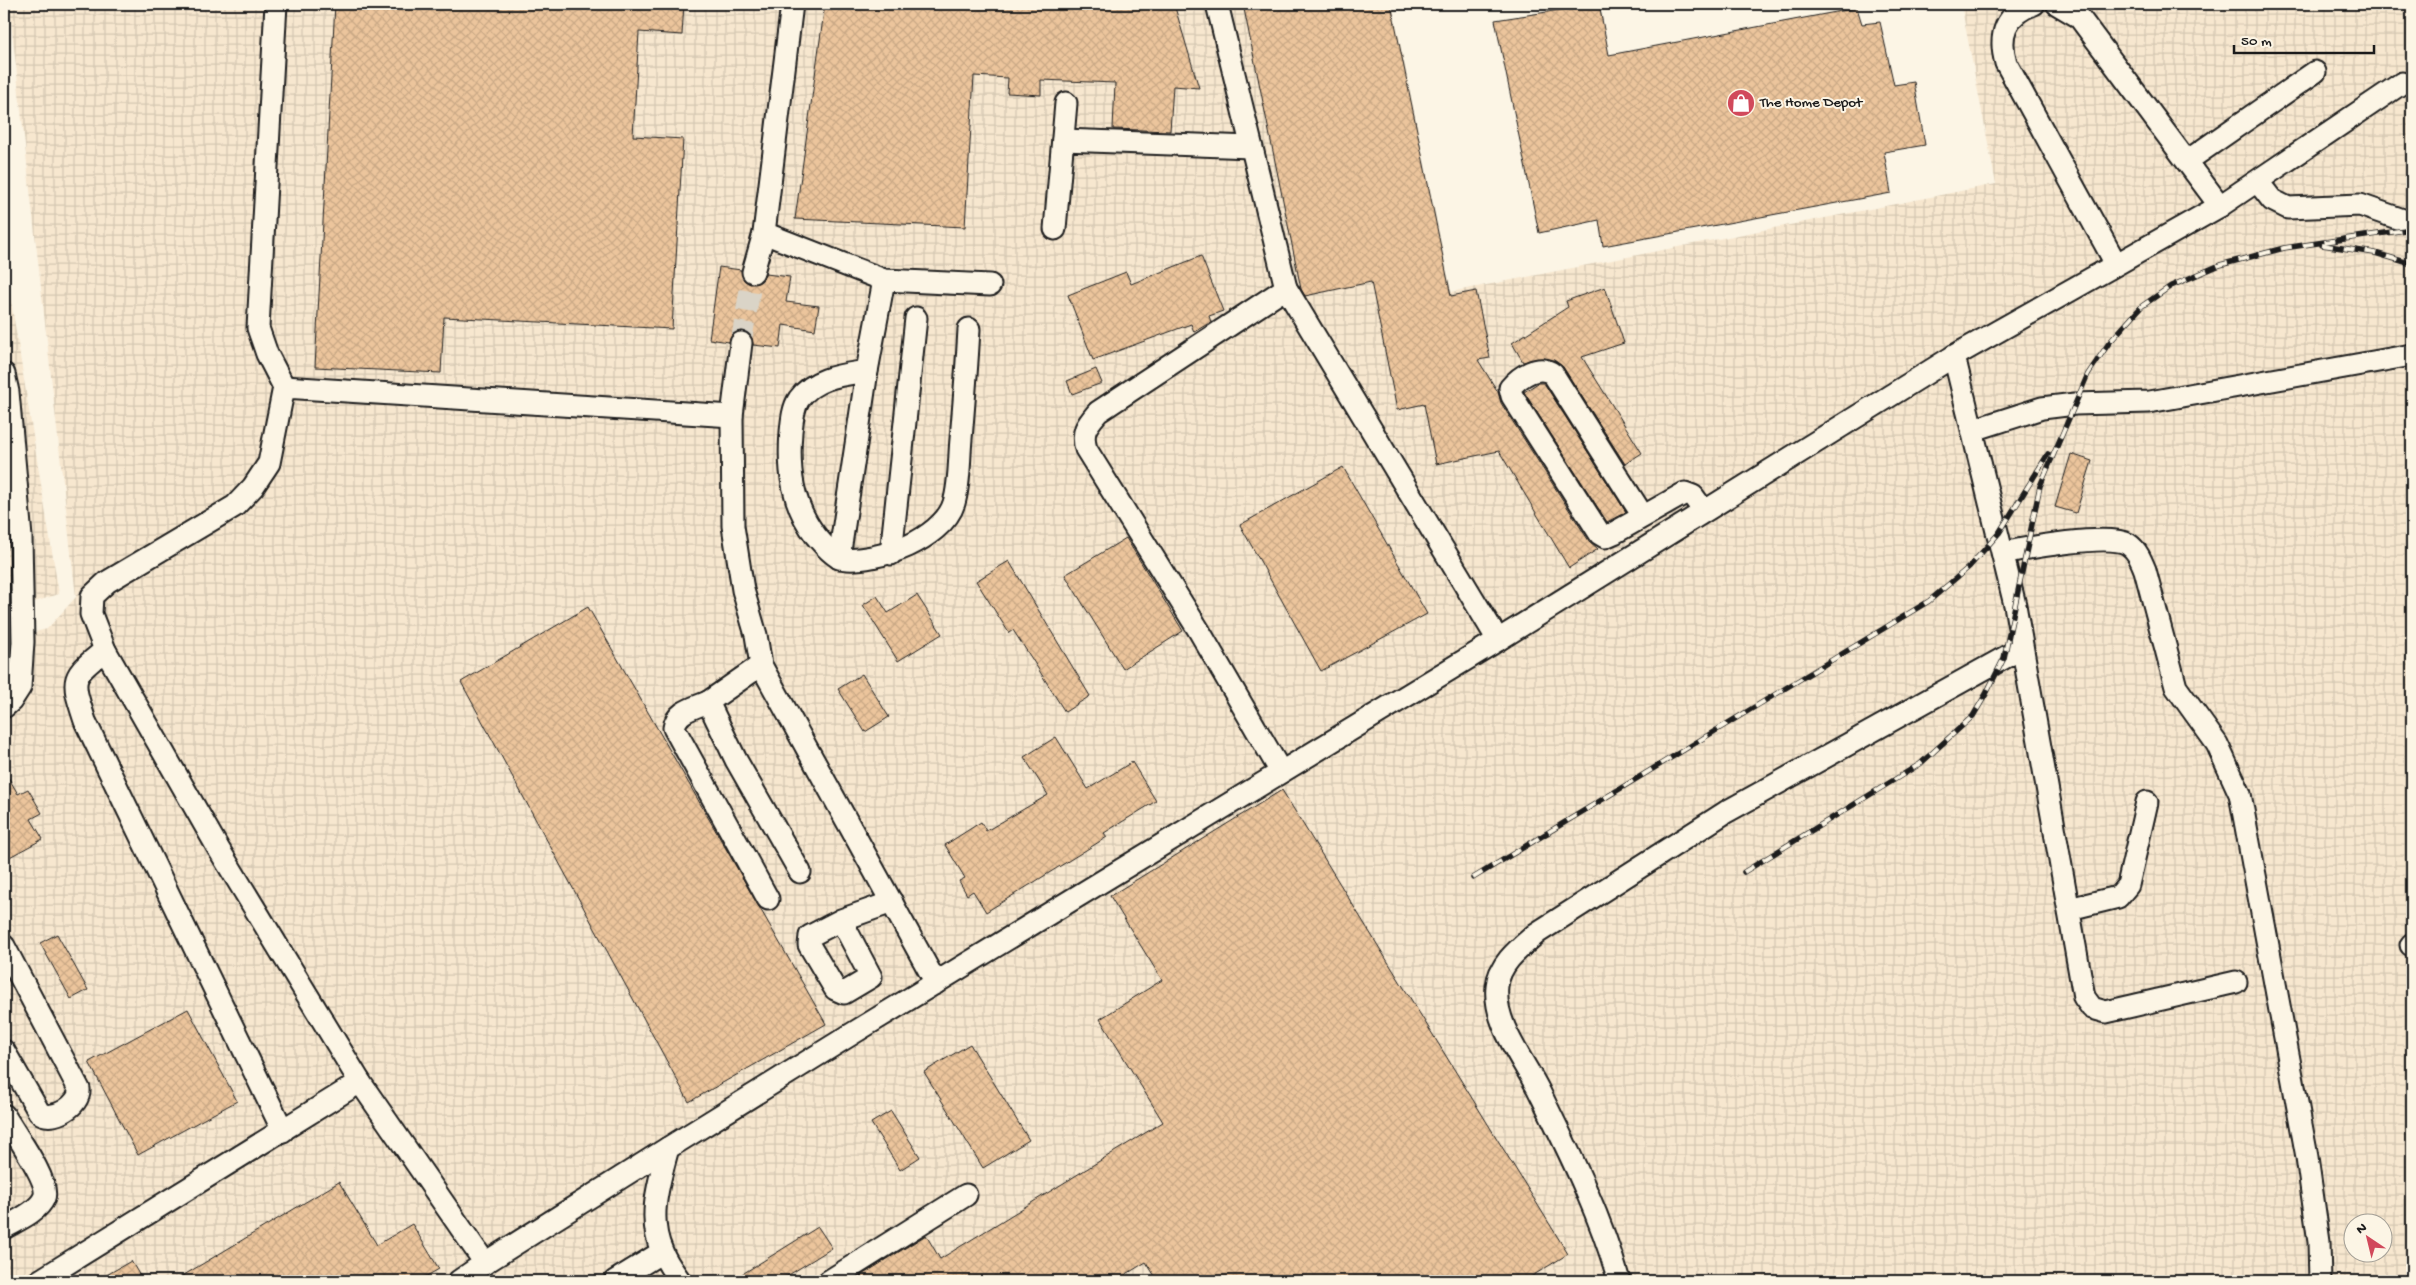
<svg xmlns="http://www.w3.org/2000/svg" width="2416" height="1285" font-family="'Gochi Hand',sans-serif">
  <defs>
    <pattern id="industrial-grid" width="8" height="8" patternUnits="userSpaceOnUse" patternTransform="scale(1.25)"><rect width="8" height="8" fill="#f7e7cf"/><path d="M0 4h8M4 0v8" fill="none" stroke="#d3c6b1"/></pattern>
    <pattern id="building-cross-hatch" width="8" height="8" patternUnits="userSpaceOnUse" patternTransform="scale(1.25)"><rect width="8" height="8" fill="#ecc59c"/><path d="M0 0l8 8M0 8l8-8" fill="none" stroke="#caa986"/></pattern>
  </defs>
  <rect width="100%" height="100%" fill="#fcf5e5"/>
  <filter id="ink" filterUnits="userSpaceOnUse"><feTurbulence type="fractalNoise" baseFrequency=".02" numOctaves="2"/><feDisplacementMap in="SourceGraphic" scale="10" xChannelSelector="R" yChannelSelector="G"/><feConvolveMatrix kernelMatrix="1 2 1 2 8 2 1 2 1" color-interpolation-filters="sRGB"/></filter>
  <g filter="url(#ink)">
    <g fill="url(#industrial-grid)" fill-rule="evenodd">
      <path d="M 9,4 L 1392,4 L 1451,292 L 1996,184 L 1961,4 L 2412,4 L 2412,1281 L 4,1281 L 4,640 L 47,629 L 76,597 ZM 2354,1222 L 2384,1222 L 2384,1252 L 2354,1252 Z"/>
      <path d="M 4,258 L 59,594 L 4,612 Z"/>
    </g>
    <g fill="url(#building-cross-hatch)" stroke="#1c1c1c">
      <path d="M 335,4 L 684,4 L 682,35 L 639,32 L 633,136 L 683,139 L 672,329 L 444,317 L 441,373 L 315,367 Z"/>
      <path d="M 825,4 L 1174,4 L 1199,88 L 1173,86 L 1170,131 L 1113,129 L 1115,83 L 1041,80 L 1041,95 L 1007,93 L 1008,78 L 974,76 L 965,227 L 795,219 Z"/>
      <path d="M 1243,4 L 1391,4 L 1451,296 L 1476,291 L 1490,358 L 1478,360 L 1498,392 L 1501,403 L 1589,541 L 1598,549 L 1569,568 L 1499,451 L 1436,464 L 1424,404 L 1397,410 L 1371,282 L 1305,296 L 1301,289 Z"/>
      <path d="M 1599,4 L 1609,55 L 1857,8 L 1862,24 L 1880,22 L 1894,85 L 1914,82 L 1925,145 L 1884,152 L 1891,193 L 1603,246 L 1599,220 L 1539,233 L 1495,20 Z"/>
      <path d="M 1201,256 L 1223,311 L 1209,316 L 1211,322 L 1194,332 L 1191,324 L 1093,360 L 1068,295 L 1126,272 L 1131,284 Z"/>
      <path d="M 719,267 L 741,270 L 744,280 L 750,284 L 761,281 L 766,274 L 790,277 L 786,302 L 819,306 L 815,330 L 783,325 L 780,348 L 753,345 L 752,338 L 743,331 L 736,332 L 729,342 L 709,339 Z"/>
      <path d="M 1605,287 L 1624,343 L 1582,357 L 1642,453 L 1625,464 L 1563,367 L 1554,360 L 1544,358 L 1523,362 L 1512,343 L 1568,307 L 1566,301 Z"/>
      <path d="M 1096,369 L 1102,383 L 1072,394 L 1067,381 Z"/>
      <path d="M 1538,383 L 1544,383 L 1626,512 L 1607,522 L 1524,392 Z"/>
      <path d="M 2071,454 L 2092,461 L 2076,513 L 2055,507 Z"/>
      <path d="M 1343,467 L 1427,614 L 1321,671 L 1240,525 Z"/>
      <path d="M 1126,538 L 1183,631 L 1123,669 L 1065,575 Z"/>
      <path d="M 1009,561 L 1090,696 L 1065,712 L 1032,659 L 1013,630 L 1009,633 L 976,581 Z"/>
      <path d="M 917,595 L 942,634 L 898,661 L 863,605 L 877,596 L 888,613 Z"/>
      <path d="M 588,607 L 826,1024 L 689,1102 L 461,682 Z"/>
      <path d="M 862,674 L 889,717 L 865,732 L 838,689 Z"/>
      <path d="M 1056,737 L 1088,789 L 1132,762 L 1156,801 L 1104,833 L 1107,837 L 986,912 L 973,891 L 967,895 L 959,881 L 965,878 L 945,845 L 981,822 L 986,831 L 1048,795 L 1024,757 Z"/>
      <path d="M 4,770 L 18,794 L 28,789 L 42,813 L 31,819 L 43,839 L 4,860 Z"/>
      <path d="M 1282,790 L 1568,1254 L 1524,1281 L 1158,1281 L 1146,1262 L 1115,1281 L 852,1281 L 926,1235 L 940,1259 L 1163,1122 L 1100,1019 L 1162,980 L 1110,896 Z"/>
      <path d="M 57,934 L 88,990 L 71,999 L 40,943 Z"/>
      <path d="M 188,1009 L 237,1101 L 138,1155 L 89,1062 Z"/>
      <path d="M 970,1044 L 1029,1140 L 983,1168 L 924,1072 Z"/>
      <path d="M 891,1111 L 920,1157 L 900,1170 L 871,1123 Z"/>
      <path d="M 339,1182 L 377,1245 L 412,1224 L 439,1269 L 418,1281 L 174,1281 Z"/>
      <path d="M 818,1227 L 832,1248 L 779,1281 L 731,1281 Z"/>
      <path d="M 131,1261 L 143,1281 L 96,1281 Z"/>
    </g>
    <g fill="none" stroke-linecap="round" stroke-linejoin="round">
      <path stroke="#dad4c7" stroke-width="21" stroke-dasharray="21 11" stroke-linecap="butt" d="M 741,343 L 753,272"/>
      <defs>
        <g id="minor">
          <path d="M 276,4 L 258,328 L 267,354 L 284,387"/>
          <path d="M 1217,4 L 1286,288"/>
          <path d="M 2034,4 C 2005,14 1998,35 2006,63 L 2116,264"/>
          <path d="M 2057,4 L 2079,17 L 2220,206"/>
          <path d="M 1063,140 L 1251,147"/>
          <path d="M 2187,161 L 2315,72"/>
          <path d="M 2258,182 L 2272,200 L 2288,208 L 2360,205 L 2403,220 L 2412,220"/>
          <path d="M 1055,229 L 1066,103"/>
          <path d="M 764,233 L 884,280 L 990,285"/>
          <path d="M 753,272 L 764,233 L 792,4"/>
          <path d="M 741,343 L 732,416 L 733,526 L 743,590 L 756,635 L 761,665 L 936,983"/>
          <path d="M 1954,356 L 2015,605 L 2084,997 L 2092,1008 L 2106,1012 L 2236,982"/>
          <path d="M 867,371 C 843,375 815,377 799,399 C 793,408 792,421 791,432 C 788,470 792,505 816,536 C 822,543 829,552 838,557 C 853,564 893,553 908,546 C 925,538 948,523 954,503 C 960,483 959,460 961,439 C 964,403 967,366 969,329"/>
          <path d="M 4,374 L 8,392 L 21,537 L 23,642 L 20,687 L 11,701 L 4,707"/>
          <path d="M 1973,430 L 2042,408 L 2075,404 L 2149,402 L 2412,355"/>
          <path d="M 1643,516 L 1553,374 C 1539,363 1520,376 1510,388 L 1512,396 L 1600,534 L 1605,537 L 1614,533 L 1685,493 L 1693,496 L 1704,511"/>
          <path d="M 2003,553 C 2027,548 2108,533 2128,544 C 2137,550 2141,560 2145,570 L 2176,687 L 2217,744 L 2240,794 L 2307,1157 L 2319,1242 L 2320,1281"/>
          <path d="M 891,554 L 916,318"/>
          <path d="M 839,558 L 867,371 L 884,280"/>
          <path d="M 105,650 C 70,678 71,678 85,721 L 283,1131"/>
          <path d="M 761,665 L 708,702 L 736,760 L 800,872"/>
          <path d="M 708,702 C 694,708 676,711 674,728 L 768,899"/>
          <path d="M 1281,772 L 1198,629 L 1086,449 C 1081,431 1087,425 1098,412 L 1286,288 L 1498,640"/>
          <path d="M 2069,909 L 2118,897 L 2128,885 L 2147,802"/>
          <path d="M 841,920 L 871,977 L 844,993 L 835,989 L 809,945 L 810,936 L 841,920 L 892,902"/>
          <path d="M 2411,945 L 2412,944"/>
          <path d="M 4,946 L 79,1089 C 81,1105 52,1123 39,1112 L 4,1051"/>
          <path d="M 4,1115 C 13,1131 51,1182 44,1198 C 38,1212 16,1221 4,1228"/>
          <path d="M 485,1263 L 668,1148"/>
          <path d="M 39,1281 L 360,1082"/>
          <path d="M 459,1281 L 485,1263 L 360,1082 L 218,848 L 105,650 L 91,614 L 92,596 L 107,582 L 235,506 L 253,487 L 269,463 L 284,387 L 732,416"/>
          <path d="M 615,1281 L 662,1252"/>
          <path d="M 680,1281 C 674,1272 666,1262 662,1251 C 647,1218 659,1182 668,1148 L 855,1032 L 1498,640 L 1954,356 L 2220,206 L 2402,83"/>
          <path d="M 829,1281 L 966,1195"/>
          <path d="M 1619,1281 C 1601,1216 1570,1154 1540,1093 C 1524,1060 1493,1024 1497,986 C 1499,963 1521,947 1537,933 L 1726,812 L 2022,648"/>
        </g>
      </defs>
      <use href="#minor" stroke="#1c1c1c" stroke-width="25"/>
      <use href="#minor" stroke="#fcf5e5" stroke-width="21"/>
      <defs>
        <g id="rail">
          <path d="M 2322,245 L 2375,253 L 2412,264"/>
          <path d="M 1744,872 L 1920,764 L 1973,716 L 1986,694 L 2004,658 L 2040,486 L 2088,374 L 2109,343 L 2142,306 L 2171,286 L 2220,265 L 2284,248 L 2412,229"/>
          <path d="M 1473,878 L 1929,601 L 1969,567 L 1999,533 L 2048,454"/>
        </g>
      </defs>
      <use href="#rail" stroke="#1c1c1c" stroke-width="5.5"/>
      <use href="#rail" stroke="#fcf5e5" stroke-width="4" stroke-dasharray="11" stroke-linecap="butt"/>
    </g>
  </g>
  <defs>
    <symbol id="shop-disc" viewBox="-11 -11 22 22"><circle r="9.5" fill="#d1495b" stroke="#fcf5e5"/><path d="M-5-2.5h2.3a2.7 3.5 0 0 1 5.4 0H5L5.5 6h-11ZM-1.5-2.5h3a1.5 2.3 0 0 0-3 0Z" fill="#fff"/></symbol>
  </defs>
  <g fill-rule="evenodd">
    <use href="#shop-disc" x="1725" y="87" width="32" height="32"/>
  </g>
  <g text-anchor="middle" dominant-baseline="central" stroke-width="4" stroke-linejoin="round" paint-order="stroke">
    <g font-size="15" fill="#1c1c1c" stroke="#fcf5e5" text-anchor="start">
      <text x="1760" y="103">The Home Depot</text>
    </g>
  </g>
  <rect width="2416" height="1285" fill="none" stroke="#fcf5e5" stroke-width="20"/>
  <rect x="10" y="10" width="2396" height="1265" fill="none" stroke="#1c1c1c" stroke-width="2" filter="url(#ink)"/>
  <g transform="translate(2368 1238) rotate(325)"><circle r="24" fill="#fcf5e5" stroke="#a29e95"/>
  <path d="M0-4L9 19L0 12L-9 19Z" fill="#d1495b"/>
  <text y="-8" font-size="14" font-weight="bold" text-anchor="middle" fill="#1c1c1c">N</text>
  </g>
  <path d="M2234 45v8h140v-8" fill="none" stroke="#1c1c1c" stroke-width="2.5"/>
  <text x="2241" y="45" font-size="15" fill="#1c1c1c" stroke="#fcf5e5" stroke-width="4" paint-order="stroke">50 m</text>
</svg>
